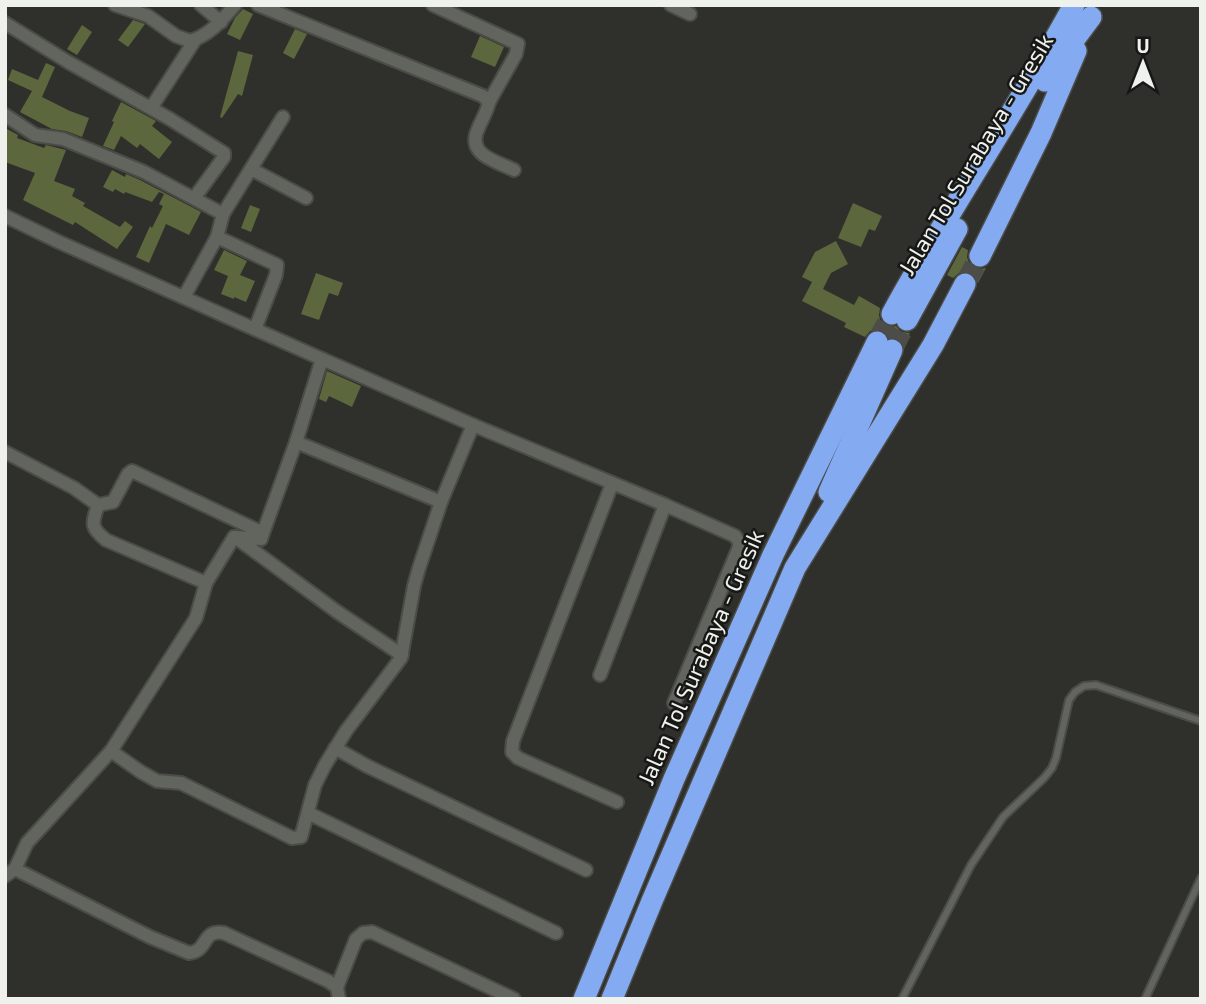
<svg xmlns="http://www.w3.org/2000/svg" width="1206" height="1004" font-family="'Exo 2',sans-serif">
  <rect width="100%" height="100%" fill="#2f302b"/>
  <g fill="#5c673d">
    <path d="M 243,9 L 253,14 L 240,40 L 227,34 L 235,18 Z"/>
    <path d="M 133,20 L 145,24 L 128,47 L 118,40 Z"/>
    <path d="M 82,25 L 92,32 L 77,55 L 67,49 Z"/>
    <path d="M 295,29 L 307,34 L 294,59 L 283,53 Z"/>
    <path d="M 480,36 L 504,47 L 495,67 L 471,57 Z"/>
    <path d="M 238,51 L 253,55 L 242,96 L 238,94 L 222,118 L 220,117 Z"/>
    <path d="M 46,63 L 55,67 L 42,97 L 70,111 L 89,118 L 82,137 L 66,131 L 52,129 L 20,112 L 32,91 L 8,80 L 12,69 L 38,80 Z"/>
    <path d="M 121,102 L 156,121 L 152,126 L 172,142 L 159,159 L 140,144 L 137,148 L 121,136 L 114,150 L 103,146 L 114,122 L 112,121 Z"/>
    <path d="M 5,128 L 18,135 L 17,138 L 44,148 L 46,145 L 66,150 L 54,181 L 75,189 L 72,196 L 85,203 L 83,206 L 120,227 L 125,221 L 133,227 L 117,249 L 75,222 L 73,225 L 23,200 L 35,173 L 5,162 Z"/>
    <path d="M 112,170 L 125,177 L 126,174 L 140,180 L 201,212 L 189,235 L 166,224 L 149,263 L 136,257 L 150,226 L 152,228 L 163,206 L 159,204 L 164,194 L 159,192 L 152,202 L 125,192 L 124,194 L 115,189 L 113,192 L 103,187 Z"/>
    <path d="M 853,203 L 882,216 L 875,231 L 869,229 L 861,247 L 838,238 Z"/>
    <path d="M 250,205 L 260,209 L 251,232 L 241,228 Z"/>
    <path d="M 836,241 L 848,264 L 831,273 L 823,289 L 854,305 L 859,296 L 880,308 L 879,315 L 880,320 L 885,325 L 892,327 L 896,326 L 901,332 L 910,333 L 904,345 L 898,338 L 889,337 L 882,330 L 875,329 L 870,331 L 865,337 L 844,327 L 846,323 L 802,301 L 812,282 L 802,277 L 815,252 Z"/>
    <path d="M 962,247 L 968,250 L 967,257 L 969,263 L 974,267 L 980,269 L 986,268 L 978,283 L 976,276 L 970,272 L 964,271 L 959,273 L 953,278 L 947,275 Z"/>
    <path d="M 224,250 L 247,261 L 240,275 L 255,281 L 246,302 L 234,297 L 234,299 L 221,294 L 228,276 L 214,270 Z"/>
    <path d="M 316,273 L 343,283 L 338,296 L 329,293 L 319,320 L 301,314 Z"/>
    <path d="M 327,371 L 361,386 L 352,407 L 329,396 L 326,402 L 319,399 Z"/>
  </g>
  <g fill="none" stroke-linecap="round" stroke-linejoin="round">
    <g stroke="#4c4d48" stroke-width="21" stroke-dasharray="21 10" stroke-linecap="butt">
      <path d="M 965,284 L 980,256"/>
      <path d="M 877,342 L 892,314"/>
      <path d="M 892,350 L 907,320"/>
    </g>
    <defs>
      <g id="lane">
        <path d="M 902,999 L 971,865 L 1003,817 L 1044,778 L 1052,768 L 1056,758 L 1069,700 L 1075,692 L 1084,686 L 1096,685 L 1201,721"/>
        <path d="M 1145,999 L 1201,878"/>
      </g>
      <g id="street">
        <path d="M 115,5 L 148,16 L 176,36 L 190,41 C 210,35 222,20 235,5"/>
        <path d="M 201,5 L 221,22"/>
        <path d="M 258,5 L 483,96 L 489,102 C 487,112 482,119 478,129 C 466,155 496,161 514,170"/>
        <path d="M 433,5 L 518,44 L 516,54 L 489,102"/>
        <path d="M 671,5 L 690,14"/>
        <path d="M 5,23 L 68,62 L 170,119 L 224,153 L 224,157 L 195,197"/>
        <path d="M 151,108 L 195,40"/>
        <path d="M 5,115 L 35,135 L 63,139 L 144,172 L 223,214"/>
        <path d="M 251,169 L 306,198"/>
        <path d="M 5,216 L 59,242 L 322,359 L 473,425 L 665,505 L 735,536 L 739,542 L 739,547 L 674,703"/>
        <path d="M 217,237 L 277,265 L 276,275 L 255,329"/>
        <path d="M 184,297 L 217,237 L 223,214 L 283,117"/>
        <path d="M 296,442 L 441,502"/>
        <path d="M 5,452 L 74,488 L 98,505 L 113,502 L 128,474 L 132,471 L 263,533 L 261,539 L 234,537"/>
        <path d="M 612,484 L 513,741 L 512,752 L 518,758 L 617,802"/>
        <path d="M 98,505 C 92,524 90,527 106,540 L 206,583"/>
        <path d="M 263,533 L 296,442 L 322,359"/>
        <path d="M 235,537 L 336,611 L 402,655"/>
        <path d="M 600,675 L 665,505"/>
        <path d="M 335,748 L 367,766 L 586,870"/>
        <path d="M 111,751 L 141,772 L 157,781 L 181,783 L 292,838 L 301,837 L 315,785 L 325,765 L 346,731 L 401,658 L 414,586 L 419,568 L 441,502 L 473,425"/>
        <path d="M 308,813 L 556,933"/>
        <path d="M 15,869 L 150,937 L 189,953 C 209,951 201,929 224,933 L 328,981 L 337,987 L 339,999"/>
        <path d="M 5,876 L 15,869 L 27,843 L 111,751 L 196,618 L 206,583 L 234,537"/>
        <path d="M 337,987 L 356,939 L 363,933 L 372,932 L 514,999"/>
      </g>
      <g id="highway">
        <path d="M 1045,81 L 1053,68 L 1091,17"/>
        <path d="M 980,256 L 1041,133 L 1076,51"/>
        <path d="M 892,314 C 949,209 1017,110 1074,5"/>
        <path d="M 907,320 L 957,229"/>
        <path d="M 829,492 L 892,350"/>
        <path d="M 584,999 L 674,779 L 773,555 L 877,342"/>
        <path d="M 612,999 L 652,901 L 795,568 L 933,345 L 965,284"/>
      </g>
    </defs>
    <use href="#lane" stroke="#4b4c47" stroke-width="10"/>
    <use href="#street" stroke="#4b4c47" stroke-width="16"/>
    <use href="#highway" stroke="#4b4c47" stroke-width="24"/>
    <use href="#lane" stroke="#62645e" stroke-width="6"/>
    <use href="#street" stroke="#62645e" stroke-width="12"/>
    <use href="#highway" stroke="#84aaf2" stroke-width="21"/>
  </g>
  <g text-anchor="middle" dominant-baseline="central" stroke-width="5" stroke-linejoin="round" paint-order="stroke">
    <g font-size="23" fill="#eff1ed" stroke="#171815">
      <text transform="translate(975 154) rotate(-59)">Jalan Tol Surabaya - Gresik</text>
      <text transform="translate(700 657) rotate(-66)">Jalan Tol Surabaya - Gresik</text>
    </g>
  </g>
  <rect width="1206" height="1004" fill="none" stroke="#eff1ed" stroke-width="14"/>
  <g transform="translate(1143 63)" stroke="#171815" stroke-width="5" paint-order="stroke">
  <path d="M0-5L12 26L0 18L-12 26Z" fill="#eff1ed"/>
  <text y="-10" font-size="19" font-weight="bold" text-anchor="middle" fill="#eff1ed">U</text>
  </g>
</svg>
